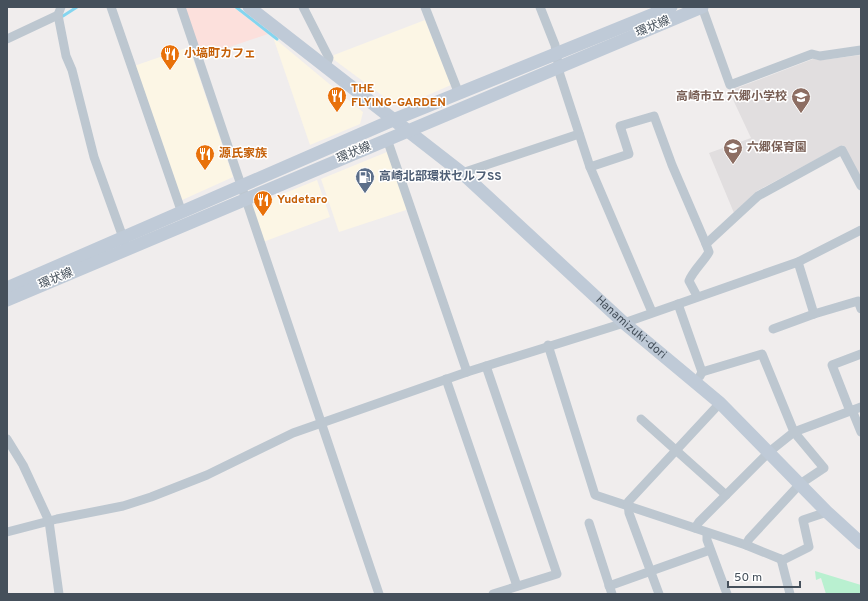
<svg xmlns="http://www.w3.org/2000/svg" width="868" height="601" font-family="Overpass,'Noto Sans JP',sans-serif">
  <rect width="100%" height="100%" fill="#f0eded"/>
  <g fill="#fcf6e5">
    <path d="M 425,20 L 451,85 L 405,105 L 391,102 L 333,59 L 334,55 Z"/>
    <path d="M 273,37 L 363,112 L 360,124 L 310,145 Z"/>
    <path d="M 189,47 L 233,177 L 180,201 L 134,66 Z"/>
    <path d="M 387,152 L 409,209 L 339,232 L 321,179 Z"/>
    <path d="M 317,180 L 330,217 L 263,242 L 251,207 Z"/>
  </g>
  <path fill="#e1dedf" d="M 861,55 L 861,178 L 843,145 L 757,191 L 734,213 L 709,153 L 751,138 L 729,91 L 813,59 L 822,60 Z"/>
  <path fill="#fce0dc" d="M 183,7 L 233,7 L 268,34 L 200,57 Z"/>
  <path fill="#b9f0d0" d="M 815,571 L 861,585 L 861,594 L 826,594 L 821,578 L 816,580 Z"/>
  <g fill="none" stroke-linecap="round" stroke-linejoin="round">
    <g stroke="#84d5ef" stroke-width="3">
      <path d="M 236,7 L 277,39"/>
      <path d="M 63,16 L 77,7"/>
    </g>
    <g stroke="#bdc7d0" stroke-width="9">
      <path d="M 61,7 L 58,15 L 66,56 L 72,70 L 94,157 L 125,243"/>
      <path d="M 111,7 L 182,213"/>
      <path d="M 181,7 L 379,594"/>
      <path d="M 303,7 L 329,58 L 325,68"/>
      <path d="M 425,7 L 459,94"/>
      <path d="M 540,7 L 555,45 L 560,75 L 590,167 L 652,312"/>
      <path d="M 702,7 L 730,85 L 812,54 L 820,56 L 861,50"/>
      <path d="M 7,39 L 58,15"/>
      <path d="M 387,139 L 467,372"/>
      <path d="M 590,167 L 629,154 L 620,126 L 654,116 L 672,165 L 706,244"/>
      <path d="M 462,173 L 579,134"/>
      <path d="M 798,262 L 814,314 L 858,301 L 861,309"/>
      <path d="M 697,296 L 689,281 C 692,272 704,261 709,252 L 706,244 L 758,196 L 842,150 L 861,186"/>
      <path d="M 678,304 L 702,372 L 700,376"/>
      <path d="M 773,329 L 814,314"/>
      <path d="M 548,345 L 595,495 L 746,545 L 783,560 L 809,547 L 803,520 L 827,512"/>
      <path d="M 486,366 L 557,574 L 493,594"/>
      <path d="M 702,372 L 762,354 L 794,432 L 824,468 L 800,484 L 749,539 L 746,545"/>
      <path d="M 446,379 L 517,586"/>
      <path d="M 852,410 L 861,432"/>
      <path d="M 850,411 L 832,365 L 861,354"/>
      <path d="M 641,419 L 726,495"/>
      <path d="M 7,439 L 23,465 L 49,521 L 59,594"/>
      <path d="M 589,523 L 612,594"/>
      <path d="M 695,528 L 699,522 L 769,452 L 794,432 L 861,407"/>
      <path d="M 7,532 L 57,519 L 123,506 L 151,497 L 207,475 L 293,433 L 467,372 L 624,323 L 798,262 L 861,230"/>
      <path d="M 707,533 L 707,540 L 727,594"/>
      <path d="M 781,559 L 790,594"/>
      <path d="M 609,586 L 710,550"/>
      <path d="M 659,594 L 629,513 L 628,502 L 720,403"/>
    </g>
    <g stroke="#bfcad7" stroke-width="13">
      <path id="s1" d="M 249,7 L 462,173 L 624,323 L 720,403 L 827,512 L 861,543"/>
      <path d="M 7,288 L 393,120 L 671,7"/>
      <path d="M 7,300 L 702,7"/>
    </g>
  </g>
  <defs>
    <symbol id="restaurant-pin" viewBox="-11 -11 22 30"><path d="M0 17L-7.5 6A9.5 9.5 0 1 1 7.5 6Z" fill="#e8710a" stroke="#fff"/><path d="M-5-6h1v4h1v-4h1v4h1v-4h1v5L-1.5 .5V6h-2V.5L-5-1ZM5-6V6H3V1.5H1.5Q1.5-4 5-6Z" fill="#fff"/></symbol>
    <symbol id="school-pin" viewBox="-11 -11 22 30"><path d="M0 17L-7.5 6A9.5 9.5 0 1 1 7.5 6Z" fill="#8d6e63" stroke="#fff"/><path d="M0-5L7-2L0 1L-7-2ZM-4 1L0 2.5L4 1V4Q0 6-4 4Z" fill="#fff"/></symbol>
    <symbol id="fuel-pin" viewBox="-11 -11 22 30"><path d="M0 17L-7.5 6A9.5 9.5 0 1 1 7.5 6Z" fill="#5c6f8a" stroke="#fff"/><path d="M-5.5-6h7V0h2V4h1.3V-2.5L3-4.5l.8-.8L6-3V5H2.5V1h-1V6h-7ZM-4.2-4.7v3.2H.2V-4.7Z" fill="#fff"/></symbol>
  </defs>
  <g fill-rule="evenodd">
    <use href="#restaurant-pin" x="159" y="43" width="22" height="30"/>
    <use href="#restaurant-pin" x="326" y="85" width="22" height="30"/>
    <use href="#school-pin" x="790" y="86" width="22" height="30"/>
    <use href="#school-pin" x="722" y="137" width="22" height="30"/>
    <use href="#restaurant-pin" x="194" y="143" width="22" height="30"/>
    <use href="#fuel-pin" x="354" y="166" width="22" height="30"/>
    <use href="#restaurant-pin" x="252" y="189" width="22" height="30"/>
  </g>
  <g text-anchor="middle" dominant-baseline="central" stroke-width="3" stroke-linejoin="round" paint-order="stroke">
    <g font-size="12" fill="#45505b" stroke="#fff">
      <text transform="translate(653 27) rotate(-23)">環状線</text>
      <text transform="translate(354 153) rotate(-23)">環状線</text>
      <text transform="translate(56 279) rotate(-23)">環状線</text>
      <text stroke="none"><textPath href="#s1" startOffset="499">Hanamizuki-dori</textPath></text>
    </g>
    <g font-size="12" font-weight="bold" fill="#c56008" stroke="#fff" text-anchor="start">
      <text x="184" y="54">小塙町カフェ</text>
      <text x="351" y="89">THE<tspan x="351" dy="14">FLYING-GARDEN</tspan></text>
      <text x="219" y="154">源氏家族</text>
      <text x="277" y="200">Yudetaro</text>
    </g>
    <g font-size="12" font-weight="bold" fill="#785e54" stroke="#fff" text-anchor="end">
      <text x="787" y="97">高崎市立 六郷小学校</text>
      <text x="747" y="148" text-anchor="start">六郷保育園</text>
    </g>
    <g font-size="12" font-weight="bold" fill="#4e5e75" stroke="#fff" text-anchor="start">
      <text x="379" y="177">高崎北部環状セルフSS</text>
    </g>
  </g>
  <rect width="868" height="601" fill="none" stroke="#45505b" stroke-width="16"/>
  <path d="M728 581v6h72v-6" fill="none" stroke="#45505b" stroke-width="2"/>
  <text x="734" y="581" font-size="12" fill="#45505b" stroke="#ffffff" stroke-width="3" paint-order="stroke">50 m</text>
</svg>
